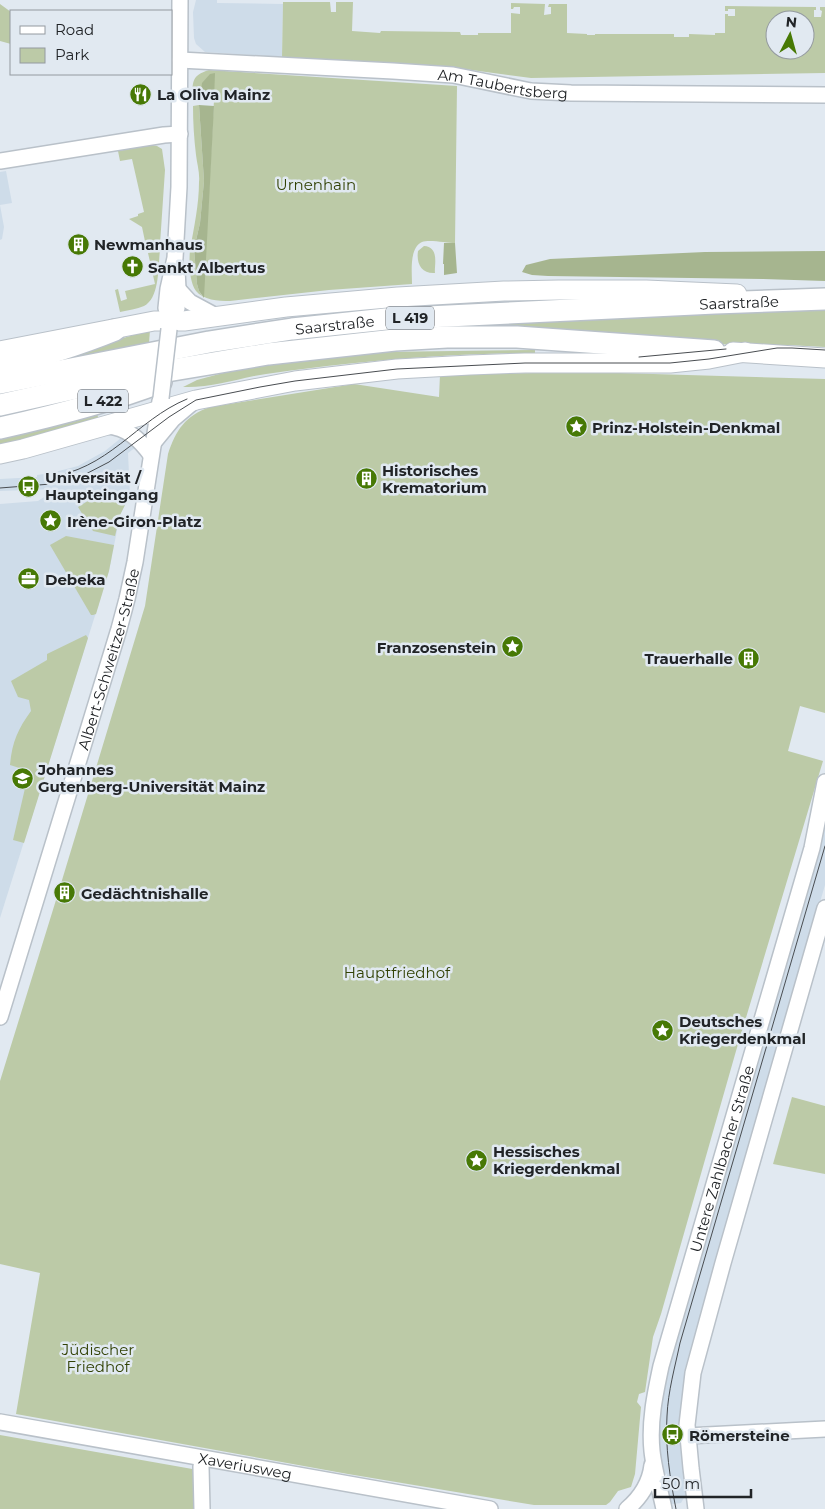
<svg xmlns="http://www.w3.org/2000/svg" width="825" height="1509" font-family="Montserrat,sans-serif">
  <rect width="100%" height="100%" fill="#e1e9f1"/>
  <g fill="#cedce9">
    <path d="M 196,0 L 217,0 L 217,3 L 283,4 L 282,57 L 205,52 L 196,44 L 194,38 L 193,12 Z"/>
    <path d="M 6,171 L 12,203 L 0,205 L 4,227 L 2,239 L 0,240 L 0,172 Z"/>
    <path d="M 121,438 L 126,440 L 136,447 L 128,453 L 130,495 L 120,515 L 109,571 L 0,918 L 0,504 L 38,501 L 56,489 L 0,491 L 0,479 L 37,477 L 37,475 L 51,473 L 78,466 L 105,451 Z"/>
    <path d="M 825,823 L 825,885 L 732,1203 L 685,1369 L 681,1414 L 686,1488 L 685,1496 L 681,1503 L 672,1504 L 669,1502 L 659,1448 L 661,1407 L 665,1374 Z"/>
  </g>
  <g fill="#bccaa7" fill-rule="evenodd">
    <path d="M 283,2 L 330,2 L 331,12 L 336,12 L 336,2 L 353,2 L 352,31 L 380,33 L 381,31 L 460,32 L 461,35 L 478,35 L 478,33 L 511,33 L 511,13 L 520,14 L 520,7 L 514,7 L 513,9 L 511,9 L 511,3 L 545,4 L 544,15 L 551,14 L 551,7 L 548,7 L 549,4 L 567,4 L 567,33 L 587,34 L 587,35 L 595,35 L 595,34 L 674,34 L 674,37 L 689,37 L 689,34 L 715,35 L 715,33 L 725,33 L 725,14 L 728,14 L 728,16 L 735,16 L 735,9 L 728,9 L 728,11 L 725,11 L 725,6 L 816,7 L 816,10 L 814,10 L 814,17 L 821,17 L 822,11 L 820,10 L 820,7 L 825,7 L 825,73 L 531,78 L 442,66 L 282,57 ZM 775,20 L 805,20 L 805,50 L 775,50 Z"/>
    <path d="M 0,4 L 11,12 L 11,44 L 0,41 Z"/>
    <path d="M 209,70 L 457,86 L 455,243 C 447,243 429,239 422,242 C 409,248 412,272 412,284 L 329,290 L 230,301 C 218,301 203,300 196,291 C 189,282 189,261 190,250 C 194,227 199,205 199,182 C 200,173 197,164 196,155 C 194,139 193,122 193,106 L 199,105 L 204,181 L 200,223 L 194,249 L 197,284 L 199,291 L 203,297 L 214,100 L 192,99 C 193,81 191,76 209,70 Z"/>
    <path d="M 151,145 L 157,146 L 162,149 L 165,170 L 160,244 L 150,248 L 146,246 L 142,227 L 129,219 L 138,216 L 138,214 L 144,212 L 132,159 L 120,161 L 118,151 Z"/>
    <path d="M 424,246 C 440,247 434,266 435,273 C 422,274 416,264 418,251 Z"/>
    <path d="M 160,250 C 158,266 160,298 144,306 C 137,309 128,310 120,312 L 115,290 L 118,289 L 121,301 L 127,299 L 125,291 L 155,284 L 148,253 Z"/>
    <path d="M 825,308 L 825,347 L 788,345 L 744,345 L 742,343 L 732,345 L 596,333 L 474,328 L 474,323 Z"/>
    <path d="M 150,330 L 149,343 L 38,366 L 90,348 Z"/>
    <path d="M 535,350 L 535,353 C 457,353 381,359 303,369 C 287,371 270,373 254,376 C 231,381 207,388 183,387 L 197,380 L 223,373 L 263,365 L 379,352 Z"/>
    <path d="M 585,372 L 825,379 L 825,713 L 800,706 L 788,751 L 823,761 L 736,1051 L 661,1314 L 653,1337 L 645,1392 L 639,1394 L 637,1402 L 641,1407 L 635,1474 L 631,1487 L 618,1491 L 610,1502 L 606,1505 L 534,1505 L 348,1474 L 16,1414 L 40,1273 L 0,1264 L 0,1081 L 56,900 L 145,606 L 168,454 C 176,430 185,416 210,407 L 354,384 L 439,397 L 440,375 Z"/>
    <path d="M 97,414 L 99,420 L 0,446 L 0,437 Z"/>
    <path d="M 106,490 L 130,495 L 120,515 L 115,536 L 93,531 L 78,507 Z"/>
    <path d="M 66,536 L 114,545 L 109,571 L 96,614 L 93,615 L 91,615 L 50,545 Z"/>
    <path d="M 86,635 L 88,638 L 24,843 L 13,840 L 29,771 L 10,765 C 12,742 18,729 31,711 L 29,700 L 18,697 L 11,681 L 47,660 L 47,654 Z"/>
    <path d="M 792,1097 L 825,1106 L 825,1174 L 773,1164 Z"/>
    <path d="M 0,1435 L 198,1470 L 199,1509 L 0,1509 Z"/>
  </g>
  <g fill="#a6b58f">
    <path d="M 215,73 L 214,100 L 200,99 L 202,83 L 210,74 Z"/>
    <path d="M 199,105 L 214,106 L 204,298 L 199,291 L 197,284 L 194,249 L 200,223 L 204,181 Z"/>
    <path d="M 444,243 L 455,243 L 457,273 L 444,275 L 444,264 L 443,264 Z"/>
    <path d="M 825,251 L 825,281 L 763,279 L 548,276 L 532,275 L 522,272 L 526,265 L 550,259 L 705,252 Z"/>
  </g>
  <g fill="none" stroke-linecap="round" stroke-linejoin="round">
    <defs>
      <g id="minor">
        <path id="s1" d="M 180,60 L 393,71 L 453,75 L 531,91 L 571,93 L 825,95"/>
        <path d="M 0,161 L 164,135 L 180,134"/>
        <path d="M 178,289 L 190,302 L 216,316"/>
        <path d="M 171,321 L 166,308 L 168,289 L 175,258 L 179,187 L 180,0"/>
        <path d="M 169,327 L 177,308 L 178,289 L 177,269"/>
        <path d="M 107,426 C 127,427 140,440 151,455"/>
        <path d="M 154,442 L 173,419 L 192,403"/>
        <path id="s2" d="M 0,1017 L 119,629 L 127,599 L 135,562 L 160,401"/>
        <path id="s3" d="M 0,1422 L 490,1509"/>
        <path d="M 687,1436 L 825,1429"/>
        <path d="M 202,1459 L 201,1467 L 202,1509"/>
        <path d="M 627,1509 C 641,1497 650,1483 652,1465"/>
        <path id="s4" d="M 664,1509 C 660,1490 654,1470 652,1451 C 649,1422 655,1394 661,1366 L 812,848 L 825,782"/>
        <path d="M 696,1509 L 691,1468 L 687,1425 L 693,1373 L 723,1263 L 825,908"/>
      </g>
      <g id="major">
        <path d="M 0,351 L 154,321 L 184,321 L 286,307 L 398,297 L 504,291 L 559,290 L 646,290 L 737,294"/>
        <path d="M 733,352 L 825,358"/>
        <path d="M 0,454 L 23,449 L 196,400 L 295,381 L 397,369 L 470,365 L 525,363 L 670,363 L 709,359 L 745,352"/>
      </g>
      <g id="highway">
        <path d="M 0,367 C 39,357 78,345 115,330"/>
        <path id="s5" d="M 0,383 L 209,342 L 292,329 L 386,319 L 715,303 L 825,299"/>
        <path d="M 0,405 L 107,381 L 268,354 L 395,340 L 447,337 L 517,337 L 714,351"/>
        <path d="M 0,428 C 54,416 109,402 161,382"/>
      </g>
    </defs>
    <use href="#minor" stroke="#b9c1c9" stroke-width="18"/>
    <use href="#major" stroke="#b9c1c9" stroke-width="21"/>
    <use href="#highway" stroke="#b9c1c9" stroke-width="24"/>
    <use href="#minor" stroke="#fff" stroke-width="15"/>
    <use href="#major" stroke="#fff" stroke-width="19"/>
    <use href="#highway" stroke="#fff" stroke-width="21"/>
    <g stroke="#494d51" stroke-width="1">
      <path d="M 639,357 L 726,349"/>
      <path d="M 47,477 C 108,471 136,420 187,399"/>
      <path d="M 0,488 L 51,484 L 80,477 L 109,462 L 169,417 L 196,400 L 260,387 L 295,381 L 397,369 L 525,363 L 670,363 L 709,359 L 777,348 L 792,348 L 825,350"/>
      <path d="M 676,1509 C 670,1479 665,1446 667,1416 C 668,1391 675,1367 680,1343 L 825,846"/>
    </g>
    <defs>
      <path id="minor-bridge" d="M 161,398 L 169,329"/>
    </defs>
    <use href="#minor-bridge" stroke="#b9c1c9" stroke-width="18" stroke-linecap="butt"/>
    <use href="#minor-bridge" stroke="#fff" stroke-width="15"/>
  </g>
  <defs>
    <symbol id="restaurant-disc" viewBox="-11 -11 22 22"><circle r="9.5" fill="#477905" stroke="#e1e9f1"/><path d="M-5-6h1v4h1v-4h1v4h1v-4h1v5L-1.5 .5V6h-2V.5L-5-1ZM5-6V6H3V1.5H1.5Q1.5-4 5-6Z" fill="#fff"/></symbol>
    <symbol id="building-disc" viewBox="-11 -11 22 22"><circle r="9.5" fill="#477905" stroke="#e1e9f1"/><path d="M-4-6H4V6H1V3H-1V6H-4ZM-2.5-4.3h1.7v1.8h-1.7ZM.8-4.3h1.7v1.8H.8ZM-2.5-1h1.7V.8h-1.7ZM.8-1h1.7V.8H.8Z" fill="#fff"/></symbol>
    <symbol id="church-disc" viewBox="-11 -11 22 22"><circle r="9.5" fill="#477905" stroke="#e1e9f1"/><path d="M-1.2-6h2.4v3.5h3.3v2.4h-3.3V6h-2.4V-.1h-3.3v-2.4h3.3Z" fill="#fff"/></symbol>
    <symbol id="sight-disc" viewBox="-11 -11 22 22"><circle r="9.5" fill="#477905" stroke="#e1e9f1"/><path d="M0-6L1.8-2.2L6-1.7L2.9 1.2L3.7 5.4L0 3.3L-3.7 5.4L-2.9 1.2L-6-1.7L-1.8-2.2Z" fill="#fff"/></symbol>
    <symbol id="bus-disc" viewBox="-11 -11 22 22"><circle r="9.5" fill="#477905" stroke="#e1e9f1"/><path d="M-5-6H5V4H4V6H2V4H-2V6H-4V4H-5ZM-3.5-4V0h7V-4ZM-3.5 1.2v1.5H-2V1.2ZM2 1.2v1.5H3.5V1.2Z" fill="#fff"/></symbol>
    <symbol id="office-disc" viewBox="-11 -11 22 22"><circle r="9.5" fill="#477905" stroke="#e1e9f1"/><path d="M-6-3h4V-5.5h4V-3h4V5H-6ZM-1-4.5V-3h2v-1.5ZM-6 0V1H6V0Z" fill="#fff"/></symbol>
    <symbol id="university-disc" viewBox="-11 -11 22 22"><circle r="9.5" fill="#477905" stroke="#e1e9f1"/><path d="M0-5L7-2L0 1L-7-2ZM-4 1L0 2.5L4 1V4Q0 6-4 4Z" fill="#fff"/></symbol>
  </defs>
  <g fill-rule="evenodd">
    <use href="#restaurant-disc" x="128" y="82" width="25" height="25"/>
    <use href="#building-disc" x="66" y="232" width="25" height="25"/>
    <use href="#church-disc" x="120" y="254" width="25" height="25"/>
    <use href="#sight-disc" x="564" y="414" width="25" height="25"/>
    <use href="#building-disc" x="354" y="466" width="25" height="25"/>
    <use href="#bus-disc" x="16" y="474" width="25" height="25"/>
    <use href="#sight-disc" x="38" y="508" width="25" height="25"/>
    <use href="#office-disc" x="16" y="566" width="25" height="25"/>
    <use href="#sight-disc" x="500" y="634" width="25" height="25"/>
    <use href="#building-disc" x="736" y="646" width="25" height="25"/>
    <use href="#university-disc" x="10" y="766" width="25" height="25"/>
    <use href="#building-disc" x="52" y="880" width="25" height="25"/>
    <use href="#sight-disc" x="650" y="1018" width="25" height="25"/>
    <use href="#sight-disc" x="464" y="1148" width="25" height="25"/>
    <use href="#bus-disc" x="660" y="1422" width="25" height="25"/>
  </g>
  <g text-anchor="middle" dominant-baseline="central" stroke-width="5" stroke-linejoin="round" paint-order="stroke">
    <g fill="#e1e9f1" stroke="#5b5f64" stroke-width="1">
      <rect x="386" y="306.5" width="48" height="23" rx="4"/>
      <rect x="78" y="389.5" width="50" height="23" rx="4"/>
    </g>
    <g font-size="14" font-weight="bold" fill="#212427">
      <text x="410" y="318">L 419</text>
      <text x="103" y="401">L 422</text>
    </g>
    <g font-size="15" fill="#212427" stroke="#e1e9f1">
      <text stroke="none"><textPath href="#s1" startOffset="324">Am Taubertsberg</textPath></text>
      <text stroke="none"><textPath href="#s5" startOffset="745">Saarstraße</textPath></text>
      <text stroke="none"><textPath href="#s5" startOffset="340">Saarstraße</textPath></text>
      <text stroke="none"><textPath href="#s2" startOffset="374">Albert-Schweitzer-Straße</textPath></text>
      <text stroke="none"><textPath href="#s4" startOffset="361">Untere Zahlbacher Straße</textPath></text>
      <text stroke="none"><textPath href="#s3" startOffset="249">Xaveriusweg</textPath></text>
    </g>
    <g font-size="15" font-weight="bold" fill="#212427" stroke="#e1e9f1" text-anchor="start">
      <text x="157" y="94">La Oliva Mainz</text>
      <text x="94" y="244">Newmanhaus</text>
      <text x="148" y="267">Sankt Albertus</text>
      <text x="592" y="427">Prinz-Holstein-Denkmal</text>
      <text x="382" y="470">Historisches<tspan x="382" dy="17">Krematorium</tspan></text>
      <text x="45" y="477">Universität /<tspan x="45" dy="17">Haupteingang</tspan></text>
      <text x="67" y="521">Irène-Giron-Platz</text>
      <text x="45" y="579">Debeka</text>
      <text x="496" y="647" text-anchor="end">Franzosenstein</text>
      <text x="733" y="658" text-anchor="end">Trauerhalle</text>
      <text x="38" y="769">Johannes<tspan x="38" dy="17">Gutenberg-Universität Mainz</tspan></text>
      <text x="81" y="893">Gedächtnishalle</text>
      <text x="679" y="1021">Deutsches<tspan x="679" dy="17">Kriegerdenkmal</tspan></text>
      <text x="493" y="1151">Hessisches<tspan x="493" dy="17">Kriegerdenkmal</tspan></text>
      <text x="689" y="1435">Römersteine</text>
    </g>
    <g font-size="15" fill="#314104" stroke="#e1e9f1">
      <text x="316" y="184">Urnenhain</text>
      <text x="397" y="972">Hauptfriedhof</text>
      <text x="98" y="1349">Jüdischer<tspan x="98" dy="17">Friedhof</tspan></text>
    </g>
  </g>
  <rect x="10" y="10" width="162" height="65" fill="#e1e9f1" stroke="#949aa0"/>
  <rect x="20" y="26" width="25" height="8" fill="#ffffff" stroke="#949aa0"/>
  <text x="55" y="35" font-size="15" fill="#212427">Road</text>
  <rect x="20" y="48" width="25" height="15" fill="#bccaa7" stroke="#949aa0"/>
  <text x="55" y="60" font-size="15" fill="#212427">Park</text>
  <g transform="translate(790 35) rotate(6)"><circle r="24" fill="#e1e9f1" stroke="#949aa0"/>
  <path d="M0-4L9 19L0 12L-9 19Z" fill="#477905"/>
  <text y="-8" font-size="14" font-weight="bold" text-anchor="middle" fill="#212427">N</text>
  </g>
  <path d="M655 1489v8h96v-8" fill="none" stroke="#212427" stroke-width="2.5"/>
  <text x="662" y="1489" font-size="15" fill="#212427" stroke="#e1e9f1" stroke-width="4" paint-order="stroke">50 m</text>
</svg>
